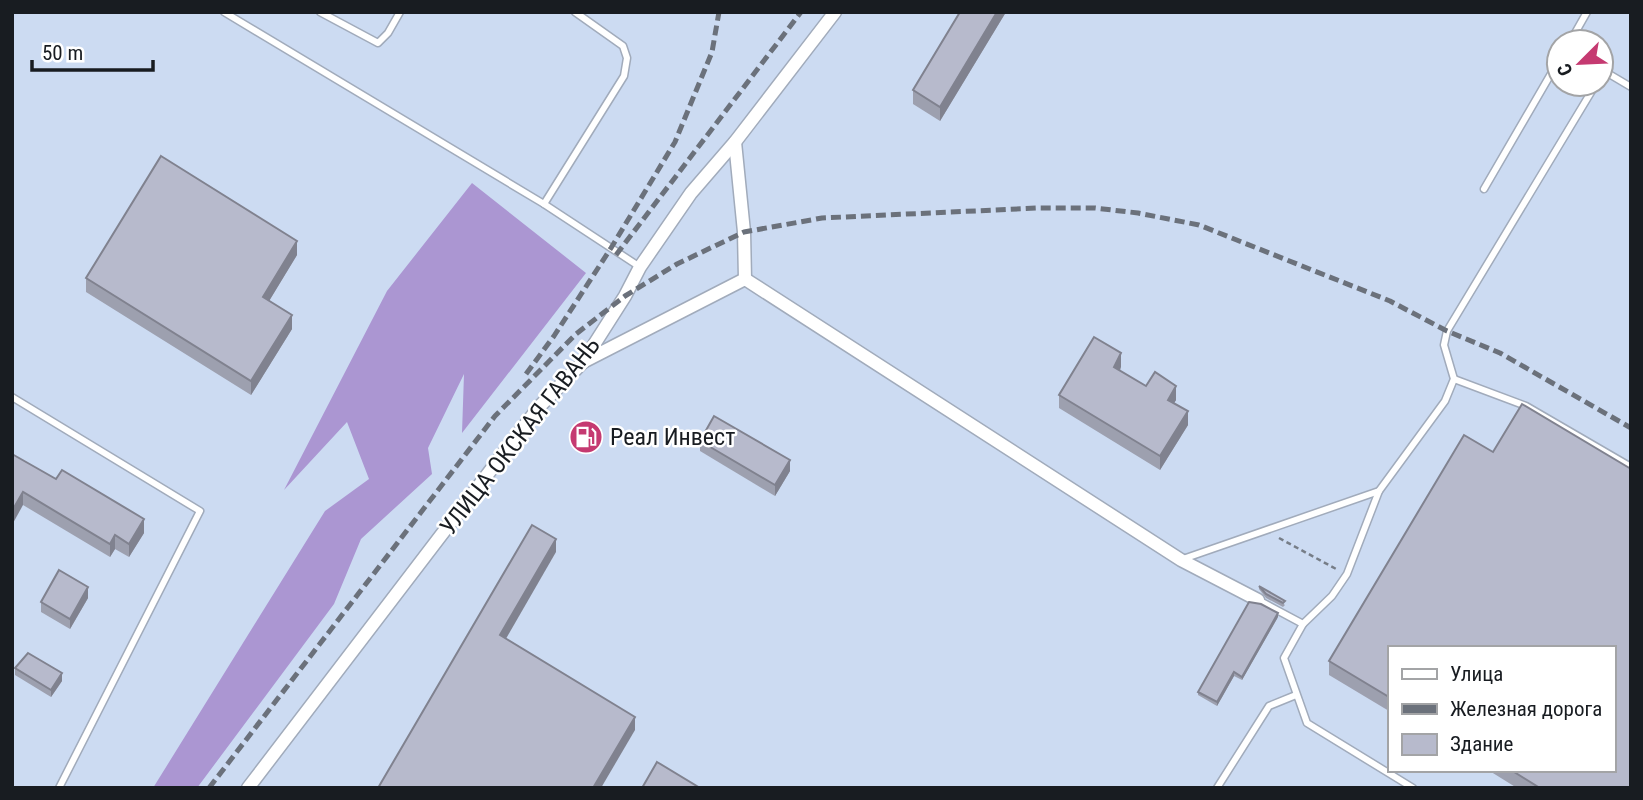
<svg xmlns="http://www.w3.org/2000/svg" width="1643" height="800" font-family="'Roboto Condensed',sans-serif">
  <rect width="100%" height="100%" fill="#dee8f9"/>
  <path fill="#ccdbf2" fill-rule="evenodd" d="M 12,12 L 1631,12 L 1631,788 L 12,788 ZM 1559,42 L 1601,42 L 1601,84 L 1559,84 ZM 1389,648 L 1613,648 L 1613,770 L 1389,770 Z"/>
  <path fill="#ab96d2" d="M 472,183 L 586,273 L 462,433 L 464,374 L 428,448 L 432,474 L 361,539 L 334,604 L 197,788 L 153,788 L 325,511 L 369,479 L 347,422 L 284,490 L 387,291 Z"/>
  <g fill="none" stroke-linecap="round" stroke-linejoin="round">
    <defs>
      <g id="lane">
        <path d="M 224,12 L 544,204 L 640,267"/>
        <path d="M 320,12 L 378,43 L 388,33 L 400,12"/>
        <path d="M 1570,42 L 1587,12"/>
        <path d="M 1601,76 L 1604,71 L 1631,87"/>
        <path d="M 1484,189 L 1559,60"/>
        <path d="M 544,204 L 624,76 L 627,58 L 623,46 L 575,12"/>
        <path d="M 1454,379 L 1526,406 L 1631,467"/>
        <path d="M 12,397 L 200,511 L 59,788"/>
        <path d="M 1183,559 L 1379,491 L 1445,401 L 1454,379 L 1444,345 L 1447,331 L 1596,84"/>
        <path d="M 1258,600 L 1303,624 L 1284,658 L 1307,723 L 1413,788"/>
        <path d="M 1303,624 L 1332,596 L 1347,574 L 1379,491"/>
        <path d="M 1217,788 L 1269,706 L 1296,695"/>
      </g>
      <g id="street">
        <path d="M 735,142 L 744,232 L 745,279"/>
        <path d="M 583,362 L 745,279 L 1181,560 L 1258,600"/>
        <path d="M 248,788 L 539,407 L 583,362 L 625,296 L 640,267 L 691,193 L 735,142 L 835,12"/>
      </g>
    </defs>
    <use href="#lane" stroke="#a1abbb" stroke-width="9"/>
    <use href="#street" stroke="#a1abbb" stroke-width="15"/>
    <path stroke="#767d87" stroke-width="2.5" stroke-dasharray="5 3.5" stroke-linecap="butt" d="M 1279,538 L 1338,570"/>
    <use href="#lane" stroke="#fff" stroke-width="6"/>
    <use href="#street" stroke="#fff" stroke-width="12"/>
    <g stroke="#6b717b" stroke-width="5" stroke-dasharray="10 5" stroke-linecap="butt">
      <path d="M 616,255 L 801,12"/>
      <path d="M 526,374 L 554,336 L 611,248 L 675,142 L 712,52 L 719,12"/>
      <path d="M 209,788 L 495,416 L 576,334 L 625,296 L 677,264 L 744,232 L 822,218 L 1038,208 L 1095,208 L 1138,213 L 1199,225 L 1390,301 L 1447,331 L 1500,353 L 1631,428"/>
    </g>
  </g>
  <g fill="#9da0af">
    <path d="M 960,12 L 1006,12 L 940,121 L 913,104 L 913,90 Z"/>
    <path d="M 297,255 L 269,301 L 292,329 L 251,395 L 86,292 L 86,278 Z"/>
    <path d="M 1121,367 L 1120,371 L 1146,386 L 1176,400 L 1174,403 L 1188,425 L 1160,470 L 1059,408 L 1059,395 Z"/>
    <path d="M 700,441 L 790,471 L 775,496 L 700,451 Z"/>
    <path d="M 1493,452 L 1631,788 L 1517,788 L 1488,770 L 1613,770 L 1389,648 L 1389,711 L 1329,675 L 1329,661 Z"/>
    <path d="M 12,454 L 144,533 L 129,557 L 115,549 L 110,557 L 23,505 Z"/>
    <path d="M 1259,586 L 1285,605 L 1283,607 L 1266,598 L 1259,589 Z"/>
    <path d="M 88,598 L 70,629 L 41,612 L 41,602 Z"/>
    <path d="M 1278,617 L 1242,680 L 1234,676 L 1217,706 L 1198,695 L 1198,692 Z"/>
    <path d="M 15,668 L 62,681 L 51,697 L 15,675 Z"/>
  </g>
  <g fill="#80828f">
    <path d="M 997,12 L 1006,12 L 940,121 L 940,107 Z"/>
    <path d="M 297,241 L 297,255 L 263,311 L 263,297 Z"/>
    <path d="M 292,315 L 292,329 L 251,395 L 251,381 Z"/>
    <path d="M 1121,353 L 1121,367 L 1114,381 L 1114,367 Z"/>
    <path d="M 1176,386 L 1176,400 L 1168,413 L 1168,400 Z"/>
    <path d="M 1188,411 L 1188,425 L 1160,470 L 1160,456 Z"/>
    <path d="M 790,460 L 790,471 L 775,496 L 775,485 Z"/>
    <path d="M 23,492 L 23,505 L 12,525 L 12,511 Z"/>
    <path d="M 144,519 L 144,533 L 129,557 L 129,544 Z"/>
    <path d="M 115,535 L 115,549 L 110,557 L 110,544 Z"/>
    <path d="M 556,539 L 556,552 L 500,649 L 500,635 Z"/>
    <path d="M 88,587 L 88,598 L 70,629 L 70,619 Z"/>
    <path d="M 1278,613 L 1278,617 L 1242,680 L 1242,677 Z"/>
    <path d="M 1234,672 L 1234,676 L 1217,706 L 1217,702 Z"/>
    <path d="M 62,673 L 62,681 L 51,697 L 51,690 Z"/>
    <path d="M 635,717 L 635,730 L 601,788 L 593,788 Z"/>
  </g>
  <g fill="#b7bacc" stroke="#80828f" stroke-width="2">
    <path d="M 960,12 L 997,12 L 940,107 L 913,90 Z"/>
    <path d="M 161,156 L 297,241 L 263,297 L 292,315 L 251,381 L 86,278 Z"/>
    <path d="M 1094,337 L 1121,353 L 1114,367 L 1146,386 L 1155,372 L 1176,386 L 1168,400 L 1188,411 L 1160,456 L 1059,395 Z"/>
    <path d="M 1522,404 L 1631,469 L 1630,788 L 1540,788 L 1511,770 L 1613,770 L 1613,648 L 1389,648 L 1389,697 L 1329,661 L 1464,435 L 1493,452 Z"/>
    <path d="M 714,416 L 790,460 L 775,485 L 700,441 Z"/>
    <path d="M 12,454 L 56,479 L 62,470 L 144,519 L 129,544 L 115,535 L 110,544 L 23,492 L 12,511 Z"/>
    <path d="M 532,525 L 556,539 L 500,635 L 635,717 L 593,788 L 378,788 Z"/>
    <path d="M 59,570 L 88,587 L 70,619 L 41,602 Z"/>
    <path d="M 1259,586 L 1285,601 L 1283,603 L 1266,594 Z"/>
    <path d="M 1249,602 L 1261,604 L 1278,613 L 1242,677 L 1234,672 L 1217,702 L 1198,692 Z"/>
    <path d="M 28,653 L 62,673 L 51,690 L 15,668 Z"/>
    <path d="M 657,762 L 700,788 L 642,788 Z"/>
  </g>
  <defs>
    <symbol id="fuel-disc" viewBox="-11 -11 22 22"><circle r="9.5" fill="#c53a71" stroke="#fff"/><path d="M-5.5-6h7V0h2V4h1.3V-2.5L3-4.5l.8-.8L6-3V5H2.5V1h-1V6h-7ZM-4.2-4.7v3.2H.2V-4.7Z" fill="#fff"/></symbol>
  </defs>
  <g fill-rule="evenodd">
    <use href="#fuel-disc" x="567" y="418" width="38" height="38"/>
  </g>
  <g text-anchor="middle" dominant-baseline="central" stroke-width="5" stroke-linejoin="round" paint-order="stroke">
    <g font-size="24" fill="#181c21" stroke="#fff">
      <text transform="translate(520 436) rotate(-52)">УЛИЦА ОКСКАЯ ГАВАНЬ</text>
    </g>
    <g font-size="24" fill="#181c21" stroke="#fff" text-anchor="start">
      <text x="610" y="437">Реал Инвест</text>
    </g>
  </g>
  <rect width="1643" height="800" fill="none" stroke="#181c21" stroke-width="28"/>
  <rect x="1388" y="646" width="228" height="126" fill="#ffffff" stroke="#a3a4a6" stroke-width="2"/>
  <rect x="1402" y="669" width="35" height="10" fill="#ffffff" stroke="#a3a4a6" stroke-width="2"/>
  <text x="1450" y="681" font-size="21" fill="#181c21">Улица</text>
  <rect x="1402" y="704" width="35" height="10" fill="#6b717b" stroke="#a3a4a6" stroke-width="2"/>
  <text x="1450" y="716" font-size="21" fill="#181c21">Железная дорога</text>
  <rect x="1402" y="734" width="35" height="21" fill="#b7bacc" stroke="#a3a4a6" stroke-width="2"/>
  <text x="1450" y="751" font-size="21" fill="#181c21">Здание</text>
  <g transform="translate(1580 63) rotate(246)"><circle r="33" fill="#ffffff" stroke="#a3a4a6" stroke-width="2"/>
  <path d="M0-5L12 26L0 18L-12 26Z" fill="#c53a71"/>
  <text y="-10" font-size="19" font-weight="bold" text-anchor="middle" fill="#181c21">С</text>
  </g>
  <path d="M32 60v10h121v-10" fill="none" stroke="#181c21" stroke-width="3.5"/>
  <text x="42" y="60" font-size="21" fill="#181c21" stroke="#ffffff" stroke-width="5" paint-order="stroke">50 m</text>
</svg>
